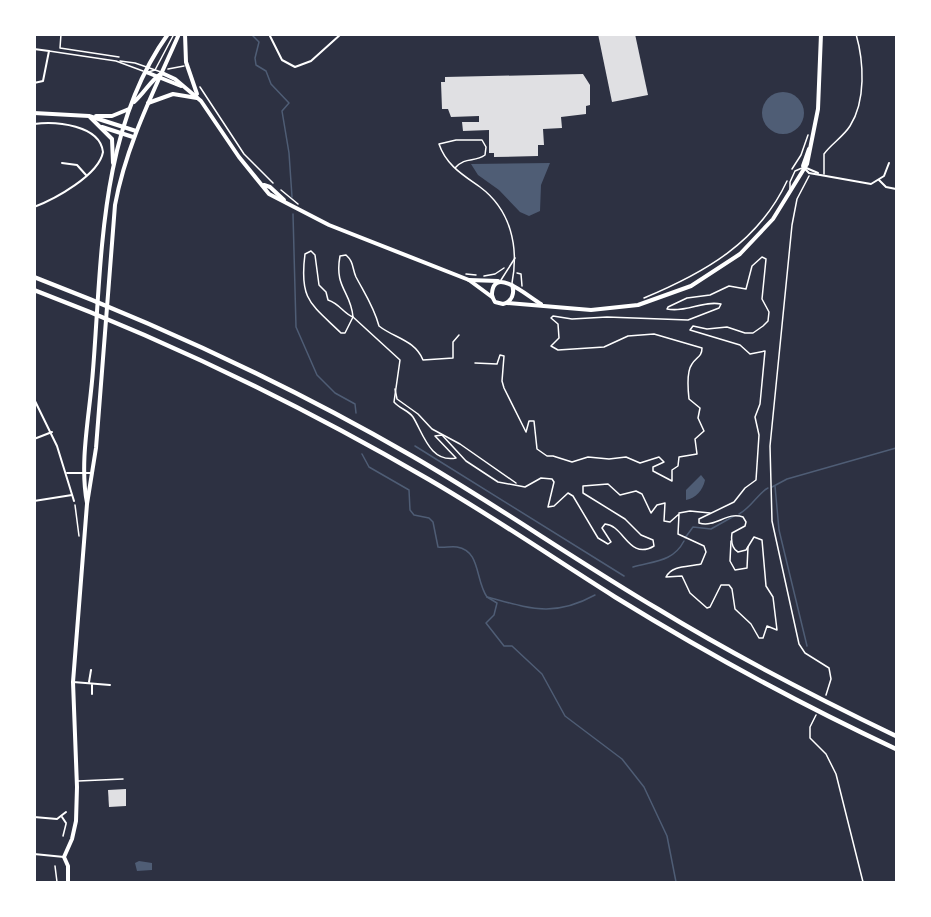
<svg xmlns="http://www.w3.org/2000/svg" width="931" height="917" font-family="Manrope,sans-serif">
  <rect width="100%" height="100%" fill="#2d3142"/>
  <g fill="#4f5d75">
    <circle cx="783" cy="113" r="21"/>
    <path d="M 550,163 L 541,185 L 540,211 L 529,216 L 520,212 L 499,190 L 478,175 L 471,164 Z"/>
    <path d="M 701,475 L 705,480 C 703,490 696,498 686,500 L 686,490 Z"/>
    <path d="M 139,861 L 152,863 L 152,870 L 137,871 L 135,863 Z"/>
  </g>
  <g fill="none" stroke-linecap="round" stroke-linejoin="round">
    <g stroke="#4f5d75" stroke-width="1.5">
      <path d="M 251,34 L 259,42 L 255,58 L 256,65 L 266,71 L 271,84 L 289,103 L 282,111 L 289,153 L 292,197"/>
      <path d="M 293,214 L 296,327 L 317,375 L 335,393 L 355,404 L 356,413"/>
      <path d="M 415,446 L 624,576"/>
      <path d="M 362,454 L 369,467 L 409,490 L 410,510 L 414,515 L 429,518 L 433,522 L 438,547 C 444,548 451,546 457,547 C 481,551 475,580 487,597 C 529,608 553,618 595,595"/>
      <path d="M 775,486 L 779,530 L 807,646"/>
      <path d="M 772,487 L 787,479 L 896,448"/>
      <path d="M 739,514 C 752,507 759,492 768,488"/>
      <path d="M 685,538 L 693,527 L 711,529 L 734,516"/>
      <path d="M 633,567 C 654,561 673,562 684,541"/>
      <path d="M 487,597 L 497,603 L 494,615 L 486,623 L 504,646 L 512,646 L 542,674 L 565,716 L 622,759 L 644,787 L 667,836 L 676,882"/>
    </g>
  </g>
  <g fill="#e0e0e3">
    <path d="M 598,34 L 635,34 L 648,95 L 612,102 Z"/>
    <path d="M 583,74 L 590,85 L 590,105 L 586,106 L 586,114 L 561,117 L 562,128 L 543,129 L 544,145 L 538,145 L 538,156 L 494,157 L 494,153 L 489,153 L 489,130 L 463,131 L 462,122 L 479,122 L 479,116 L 451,117 L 448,109 L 442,109 L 441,82 L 445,82 L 445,77 Z"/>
    <path d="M 126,789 L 126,806 L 109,807 L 108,790 Z"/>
  </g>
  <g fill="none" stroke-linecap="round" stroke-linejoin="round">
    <g stroke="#fff" stroke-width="1.5">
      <path d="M 61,34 L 60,48 L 119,57"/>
      <path d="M 168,69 L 184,66"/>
      <path d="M 200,87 L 244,154 L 273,183"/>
      <path d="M 792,169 L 801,155 L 808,135"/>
      <path d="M 809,176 L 797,199 L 792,225 L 770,446 L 772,521 L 799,644 L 805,653 L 829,668 L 831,679 L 826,695"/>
      <path d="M 281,190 L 298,204"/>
      <path d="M 311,251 L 315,255 L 319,285 L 326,292 L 328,300 C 340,304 343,313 353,317 L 345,333 L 341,333 C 311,304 299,300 305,254 Z"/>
      <path d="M 517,273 L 521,274 L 522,286"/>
      <path d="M 466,274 L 476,275"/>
      <path d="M 484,276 L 495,274 L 504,268"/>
      <path d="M 644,298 C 704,273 758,243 787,181"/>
      <path d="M 459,335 L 453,342 L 453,358 L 423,360 C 415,340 394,338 379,326 C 374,307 365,294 356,277 C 352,268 354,262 346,255 L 340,256 C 334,288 351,291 353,317 L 400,360 L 394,402 C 400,409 408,410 413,417 C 423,433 430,463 456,458 L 435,436 L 442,435 L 466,461 L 498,482 L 525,487 L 541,478 L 552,479 L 554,482 L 548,507 L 554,506 L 568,493 L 573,496 L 598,538 L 608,544 L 611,542 L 602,528 L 605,524 C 624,525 629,561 654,546 L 653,540 L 641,535 L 625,519 L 583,493 L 583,486 L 608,484 L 620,495 L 636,491 L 642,494 L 651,513 L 657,505 L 665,503 L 664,521 L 670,522 L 679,514 L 678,534 L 704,546 L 706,552 L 701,564 C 688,567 672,565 666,577 L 682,576 L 690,593 L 707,608 L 710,607 L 721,585 L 729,585 L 732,589 L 735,609 L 751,624 L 759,638 L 763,638 L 767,626 L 777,630 L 773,597 L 766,586 L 762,540 L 754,537 L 746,550 L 738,552 C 731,548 731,540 732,533 L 745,526 L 746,522 L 743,517 C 727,511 716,528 699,523 L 699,519 L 734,502 L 745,488 L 756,480 L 759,435 L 755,417 L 760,404 L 765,351 L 750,354 L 740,345 L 690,330 L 693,326 L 707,329 L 727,327 L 745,333 L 753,333 L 763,326 L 768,321 L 769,312 L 762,299 L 766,259 L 762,257 L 752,266 L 746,289 L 729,286 L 710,295 L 687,298 L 668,307 L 667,309 C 685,313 704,300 721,304 L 719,308 L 688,320 L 607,317 L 572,319 L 553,316 L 551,318 L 558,324 L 559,338 L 551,346 L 558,350 L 604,347 L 628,336 L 654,334 L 702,348 C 702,357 696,357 692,364 C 686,372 688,390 689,399 L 700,408 L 698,418 L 704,431 L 695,439 L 697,454 L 679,457 L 678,466 L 672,470 L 672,481 L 653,471 L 653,467 L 664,462 L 659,457 L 640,463 L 626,457 L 609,459 L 588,457 L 572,462 L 553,456 L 547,456 L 537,449 L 534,421 L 529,421 L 526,432 L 504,388 L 502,381 L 504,356 L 500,355 L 497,364 L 475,363"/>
      <path d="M 395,389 L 397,399 L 418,414 L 432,429 L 460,444 L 516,483"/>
      <path d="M 75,505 L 79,536"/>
      <path d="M 679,513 L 690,511 L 710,513"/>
      <path d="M 731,541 L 730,561 L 735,570 L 747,568 L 748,547"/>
      <path d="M 816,715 L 810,727 L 810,738 L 826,754 L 836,774 L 863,882"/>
    </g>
    <g stroke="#fff" stroke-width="1.5">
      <path d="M 49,51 L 116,61 L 143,71"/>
      <path d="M 120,61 L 135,63 L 161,72"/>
      <path d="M 155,70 L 174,34"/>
      <path d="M 148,72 L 155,70"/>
      <path d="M 455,168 C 466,156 474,163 485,155 L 486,147 L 482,140 L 456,140 L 439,144 C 446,165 463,175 480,187 C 511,210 519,247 512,283"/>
      <path d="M 824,174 L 824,154 C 831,144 843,137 850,126 C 866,101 864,62 856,34"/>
      <path d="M 790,190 L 790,182 L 795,171 L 802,168"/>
      <path d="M 501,280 L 515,258"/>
      <path d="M 78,781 L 123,779"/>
      <path d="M 63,836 L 66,824"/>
      <path d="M 55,866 L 57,882"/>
    </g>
    <g stroke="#fff" stroke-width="2">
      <path d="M 269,34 L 282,60 L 295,67 L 311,61 L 341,34"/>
      <path d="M 34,49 L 49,51 L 43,81 L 34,83"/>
      <path d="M 34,124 C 56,121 100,125 103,152 C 99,175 55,199 34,207"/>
      <path d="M 62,163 L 77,165 L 86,175"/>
      <path d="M 804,167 L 818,173"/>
      <path d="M 805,169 L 809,173 L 871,184 L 884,176 L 889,163"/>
      <path d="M 879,180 L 886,187 L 896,189"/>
      <path d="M 34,399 L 57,446 L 74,501"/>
      <path d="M 34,439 L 52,432"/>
      <path d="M 67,473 L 91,473"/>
      <path d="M 34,501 L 72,495"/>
      <path d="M 73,682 L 110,685"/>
      <path d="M 89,682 L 91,670"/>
      <path d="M 92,685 L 92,694"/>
      <path d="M 34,817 L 57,819 L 66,812"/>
      <path d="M 62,817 L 66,823"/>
      <path d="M 34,854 L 64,857"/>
    </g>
    <g stroke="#fff" stroke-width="4">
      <path d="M 185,34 L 186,62 L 197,94"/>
      <path d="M 146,72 L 181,86"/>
      <path d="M 134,102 C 145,92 150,81 162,73 L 175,79 L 201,101 L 239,157 L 269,194 L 329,225 L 469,280 L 492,297"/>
      <path d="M 148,103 L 173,94 L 197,98"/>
      <path d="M 34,113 L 89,116 L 136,131"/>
      <path d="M 96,116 L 112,116 L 129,109"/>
      <path d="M 90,117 L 112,139 L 113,163"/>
      <path d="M 102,127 L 133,137"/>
      <path d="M 803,166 L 809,149"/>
      <path d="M 264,185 L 270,187 L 284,200"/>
      <path d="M 469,280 L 498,281"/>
      <path d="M 512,285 C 515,293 512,302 503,304 L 495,302 C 492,297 491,294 493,288 C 499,270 530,298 541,304"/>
      <path d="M 507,303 L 591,310 L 638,305 L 691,286 L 740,254 L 773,219 L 807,164 L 818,109 L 821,34"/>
    </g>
    <g stroke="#fff" stroke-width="4">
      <path d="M 87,503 C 79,461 90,413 93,370 C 102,259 99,130 168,34"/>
      <path d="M 68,882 L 68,866 L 64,857 L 72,839 L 76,821 L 77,787 L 73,682 L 87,504 L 96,448 L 115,205 C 126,145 154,91 179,34"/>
    </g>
    <g stroke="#fff" stroke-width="4.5">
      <path d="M 34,277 C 164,327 291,386 412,456 C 495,504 575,560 658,609 C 735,656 815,697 896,736"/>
      <path d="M 34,290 C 171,342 302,406 428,479 C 492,516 553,558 615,597 C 706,653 800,704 896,749"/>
    </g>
  </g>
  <rect width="931" height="917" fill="none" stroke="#ffffff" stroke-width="72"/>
</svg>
